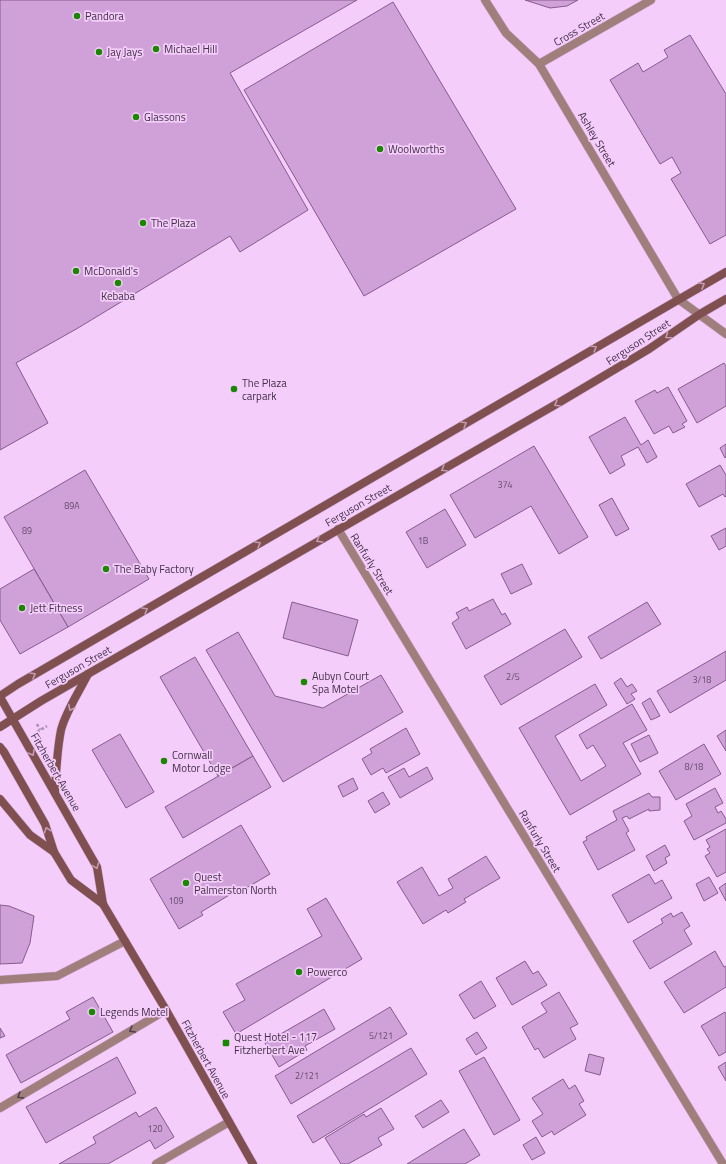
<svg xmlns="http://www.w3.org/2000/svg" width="726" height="1164" font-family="'Titillium Web',sans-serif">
  <rect width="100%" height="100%" fill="#f4cdfb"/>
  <g fill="#cfa1d8" stroke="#865b8e">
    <path d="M 0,0 L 357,0 L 230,73 L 308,210 L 240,252 L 230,236 L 78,328 L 16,363 L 48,423 L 0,450 Z"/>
    <path d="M 525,0 L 578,0 L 567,6 L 550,8 Z"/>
    <path d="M 393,2 L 516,209 L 364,296 L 244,90 Z"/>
    <path d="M 690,35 L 726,94 L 726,235 L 710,244 L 671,179 L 681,173 L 672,157 L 660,164 L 610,80 L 638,63 L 643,72 L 668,57 L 664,50 Z"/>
    <path d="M 724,363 L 726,366 L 726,406 L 697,423 L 678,389 Z"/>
    <path d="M 668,387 L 687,421 L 682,424 L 685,427 L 673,433 L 669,426 L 654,434 L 635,401 L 655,390 L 657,393 Z"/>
    <path d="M 625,417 L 641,445 L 648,440 L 657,457 L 647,463 L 638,447 L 621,456 L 625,465 L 610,474 L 589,437 Z"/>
    <path d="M 726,444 L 726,457 L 725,458 L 720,448 Z"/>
    <path d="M 534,446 L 588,537 L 559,554 L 531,506 L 475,538 L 450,495 Z"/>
    <path d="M 720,465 L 726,475 L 726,496 L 725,497 L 723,494 L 699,507 L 686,484 Z"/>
    <path d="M 85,470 L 149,579 L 68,627 L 4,517 Z"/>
    <path d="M 612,498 L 629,529 L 616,536 L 599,505 Z"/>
    <path d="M 445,509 L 466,545 L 427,568 L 406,532 Z"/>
    <path d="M 726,528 L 726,546 L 719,550 L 711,536 Z"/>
    <path d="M 522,564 L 532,584 L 511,594 L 501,574 Z"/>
    <path d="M 34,569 L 68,627 L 20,654 L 0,620 L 0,589 Z"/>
    <path d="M 493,599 L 502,615 L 505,613 L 511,624 L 466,649 L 452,623 L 459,618 L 456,613 L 467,607 L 469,611 Z"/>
    <path d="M 292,602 L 358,620 L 348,656 L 283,638 Z"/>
    <path d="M 647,602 L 661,624 L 601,659 L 588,637 Z"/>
    <path d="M 565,629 L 582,657 L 501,705 L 484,676 Z"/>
    <path d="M 238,632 L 275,696 L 323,708 L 381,675 L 403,712 L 283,782 L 206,650 Z"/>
    <path d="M 726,651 L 726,680 L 670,713 L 657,691 Z"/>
    <path d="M 195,657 L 253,756 L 218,776 L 160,677 Z"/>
    <path d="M 621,678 L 627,687 L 632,684 L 637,691 L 631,694 L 635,699 L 627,704 L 614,683 Z"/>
    <path d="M 595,684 L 607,705 L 555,736 L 581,781 L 606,766 L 593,745 L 587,749 L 579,735 L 632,704 L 647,730 L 623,743 L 641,774 L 570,815 L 519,728 Z"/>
    <path d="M 650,698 L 660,716 L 651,720 L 642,703 Z"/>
    <path d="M 406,728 L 420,754 L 386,773 L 383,768 L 371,775 L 362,759 L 372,753 L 370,749 Z"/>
    <path d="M 726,730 L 726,751 L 717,736 Z"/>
    <path d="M 120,734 L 154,792 L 126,808 L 92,750 Z"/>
    <path d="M 649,735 L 658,753 L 640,762 L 631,744 Z"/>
    <path d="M 704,744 L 721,774 L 676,800 L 659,771 Z"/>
    <path d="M 253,756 L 271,787 L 183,838 L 165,807 Z"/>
    <path d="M 427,767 L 433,779 L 400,798 L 388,777 L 404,768 L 409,777 Z"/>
    <path d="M 353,778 L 358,789 L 343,797 L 338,786 Z"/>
    <path d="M 715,788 L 723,803 L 715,807 L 718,813 L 721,811 L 726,819 L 726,823 L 694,840 L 684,821 L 692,816 L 686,804 Z"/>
    <path d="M 383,792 L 390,804 L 375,813 L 368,801 Z"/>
    <path d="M 649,793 L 652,797 L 660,797 L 660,810 L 649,811 L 649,809 L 629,819 L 627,816 L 622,818 L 629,831 L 626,833 L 635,850 L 598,870 L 583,842 L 587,840 L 586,837 L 617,820 L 613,811 Z"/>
    <path d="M 241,825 L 270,874 L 243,890 L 241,888 L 201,912 L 203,915 L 179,929 L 150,879 Z"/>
    <path d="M 726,829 L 726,872 L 717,877 L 705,856 L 710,853 L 707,849 L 710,847 L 706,840 Z"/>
    <path d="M 665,845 L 670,855 L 665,858 L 667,863 L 654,871 L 646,856 Z"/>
    <path d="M 486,856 L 500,878 L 464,899 L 466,902 L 448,913 L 446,910 L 423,924 L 397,882 L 422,867 L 439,896 L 453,888 L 448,879 Z"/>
    <path d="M 649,874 L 655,884 L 662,880 L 672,898 L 628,923 L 612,895 Z"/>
    <path d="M 709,877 L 718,893 L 704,901 L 696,884 Z"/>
    <path d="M 726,883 L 726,901 L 719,888 Z"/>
    <path d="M 326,898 L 362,959 L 236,1034 L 223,1012 L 245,1000 L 236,984 L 322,936 L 307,909 Z"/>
    <path d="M 0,905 L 9,906 L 34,916 L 30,943 L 22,963 L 0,964 Z"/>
    <path d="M 682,912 L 690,926 L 684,930 L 692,944 L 650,969 L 633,941 L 663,923 L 661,919 L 671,913 L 673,917 Z"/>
    <path d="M 715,951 L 724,967 L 726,966 L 726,987 L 684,1013 L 664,982 Z"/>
    <path d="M 525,961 L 533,974 L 538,971 L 547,985 L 512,1005 L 496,978 Z"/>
    <path d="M 481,981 L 496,1006 L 474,1019 L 459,995 Z"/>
    <path d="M 559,992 L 578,1024 L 570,1028 L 576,1039 L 544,1058 L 538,1048 L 535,1050 L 522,1027 L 547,1012 L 541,1003 Z"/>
    <path d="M 93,997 L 113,1032 L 21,1083 L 6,1055 L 70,1019 L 66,1012 Z"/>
    <path d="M 390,1007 L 407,1034 L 291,1104 L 275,1076 Z"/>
    <path d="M 324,1009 L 335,1029 L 305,1046 L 307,1050 L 279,1067 L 265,1043 Z"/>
    <path d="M 725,1012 L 726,1014 L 726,1052 L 719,1056 L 701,1026 Z"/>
    <path d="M 0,1028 L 5,1036 L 0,1038 Z"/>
    <path d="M 477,1032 L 487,1048 L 476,1055 L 466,1039 Z"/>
    <path d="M 411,1048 L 427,1074 L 313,1143 L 297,1116 Z"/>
    <path d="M 589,1054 L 604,1058 L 600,1075 L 585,1071 Z"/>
    <path d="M 117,1057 L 136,1093 L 46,1143 L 26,1107 Z"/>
    <path d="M 484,1057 L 520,1120 L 494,1135 L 459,1071 Z"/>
    <path d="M 726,1062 L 726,1081 L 718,1067 Z"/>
    <path d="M 563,1079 L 569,1089 L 575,1085 L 584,1101 L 579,1104 L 586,1115 L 554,1135 L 552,1131 L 542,1137 L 532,1121 L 543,1114 L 532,1098 Z"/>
    <path d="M 441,1100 L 449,1112 L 423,1128 L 415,1116 Z"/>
    <path d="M 156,1107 L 174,1137 L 155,1149 L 150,1140 L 108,1164 L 59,1164 L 96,1143 L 93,1137 L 136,1112 L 139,1117 Z"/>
    <path d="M 381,1108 L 394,1129 L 378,1138 L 382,1145 L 348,1164 L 341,1164 L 325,1138 L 364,1114 L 366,1117 Z"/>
    <path d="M 464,1129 L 480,1155 L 465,1164 L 407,1164 Z"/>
    <path d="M 536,1137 L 545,1153 L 532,1160 L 523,1145 Z"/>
  </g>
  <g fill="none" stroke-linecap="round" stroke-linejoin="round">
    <defs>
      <g id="lane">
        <path d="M 0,980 L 57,976 L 125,941"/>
        <path d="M 0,1108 L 166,1010"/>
        <path d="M 156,1164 L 229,1122"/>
      </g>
      <g id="street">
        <path d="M 485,0 L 506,33 L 539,64 L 678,299 L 726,334"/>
        <path d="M 539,64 L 651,0"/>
        <path d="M 338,529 L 723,1164"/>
      </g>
      <g id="secondary">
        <path d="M 0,696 L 18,684 L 726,272"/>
        <path d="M 0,697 L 97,867 L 103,904"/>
        <path d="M 0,727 L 41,701 L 560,402 L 649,349 L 700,314 L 726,299"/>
        <path d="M 0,747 L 4,752 L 45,824 L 54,852 L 71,880 L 103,904 L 166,1010 L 253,1164"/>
        <path d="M 55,792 C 56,771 57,750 61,730 C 66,711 79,692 88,674"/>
        <path d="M 0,799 L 30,835 L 54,852"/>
      </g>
    </defs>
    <use href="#lane" stroke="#cdaad3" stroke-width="9"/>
    <use href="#street" stroke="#cdaad3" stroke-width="9"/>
    <use href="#secondary" stroke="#cdaad3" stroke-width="9"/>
    <g stroke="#b091b6" stroke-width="2.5" stroke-dasharray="3 2" stroke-linecap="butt">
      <path d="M 37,724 L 40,730"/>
      <path d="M 37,732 L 47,726"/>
    </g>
    <use href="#lane" stroke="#9f7e7c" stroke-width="8"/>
    <use href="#street" stroke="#9f7e7c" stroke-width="8"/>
    <use href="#secondary" stroke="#7f504f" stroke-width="8"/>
  </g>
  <defs><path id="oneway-chevron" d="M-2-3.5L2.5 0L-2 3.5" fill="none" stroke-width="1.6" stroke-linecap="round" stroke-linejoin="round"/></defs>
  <g stroke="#c59bb6">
    <use href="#oneway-chevron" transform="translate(702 285) rotate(-29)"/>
    <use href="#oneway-chevron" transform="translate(668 336) rotate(145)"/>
    <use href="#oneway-chevron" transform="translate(594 348) rotate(-31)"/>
    <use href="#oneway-chevron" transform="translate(557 404) rotate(150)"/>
    <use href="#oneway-chevron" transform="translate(464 424) rotate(-30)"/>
    <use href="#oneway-chevron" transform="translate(444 469) rotate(150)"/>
    <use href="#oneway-chevron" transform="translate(319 540) rotate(150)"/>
    <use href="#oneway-chevron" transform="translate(258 544) rotate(-30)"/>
    <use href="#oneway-chevron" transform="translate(145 610) rotate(-30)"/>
    <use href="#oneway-chevron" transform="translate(33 675) rotate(-30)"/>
    <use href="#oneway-chevron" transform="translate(71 708) rotate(116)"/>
    <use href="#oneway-chevron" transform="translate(32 753) rotate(61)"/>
    <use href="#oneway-chevron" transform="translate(47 830) rotate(-109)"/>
    <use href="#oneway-chevron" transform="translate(96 866) rotate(69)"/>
  </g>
  <g stroke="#513c4f">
    <use href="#oneway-chevron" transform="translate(132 1030) rotate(149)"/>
    <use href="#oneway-chevron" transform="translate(20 1096) rotate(149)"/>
  </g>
  <g fill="#1a8700" stroke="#f4cdfb" stroke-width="1.5">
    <circle cx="77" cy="16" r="4"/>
    <circle cx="156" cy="49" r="4"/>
    <circle cx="99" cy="52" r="4"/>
    <circle cx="136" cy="117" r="4"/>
    <circle cx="380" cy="149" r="4"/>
    <circle cx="143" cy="223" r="4"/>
    <circle cx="76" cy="271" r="4"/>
    <circle cx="118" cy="283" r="4"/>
    <circle cx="234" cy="389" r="4"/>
    <circle cx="106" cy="569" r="4"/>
    <circle cx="22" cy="608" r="4"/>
    <circle cx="304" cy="682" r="4"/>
    <circle cx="164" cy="761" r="4"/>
    <circle cx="186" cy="883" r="4"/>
    <circle cx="299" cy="972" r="4"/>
    <circle cx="92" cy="1012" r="4"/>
    <rect x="222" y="1039" width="8" height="8" rx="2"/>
  </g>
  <g text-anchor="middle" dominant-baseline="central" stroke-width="3.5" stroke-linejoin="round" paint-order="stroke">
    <g font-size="9" fill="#664c6b">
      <text x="505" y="484">374</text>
      <text x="72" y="505">89A</text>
      <text x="27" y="530">89</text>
      <text x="423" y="540">1B</text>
      <text x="513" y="676">2/5</text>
      <text x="702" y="679">3/18</text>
      <text x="694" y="766">8/18</text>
      <text x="176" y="900">109</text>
      <text x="381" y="1035">5/121</text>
      <text x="307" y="1075">2/121</text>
      <text x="155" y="1128">120</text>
    </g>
    <g font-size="11" fill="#433047" stroke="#f4cdfb" text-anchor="start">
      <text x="85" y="16">Pandora</text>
      <text x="164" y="49">Michael Hill</text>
      <text x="107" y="52">Jay Jays</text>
      <text x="144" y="117">Glassons</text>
      <text x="388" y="149">Woolworths</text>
      <text x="151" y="223">The Plaza</text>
      <text x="84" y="271">McDonald's</text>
      <text x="118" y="296" text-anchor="middle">Kebaba</text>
      <text x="242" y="383">The Plaza<tspan x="242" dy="13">carpark</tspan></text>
      <text x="114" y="569">The Baby Factory</text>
      <text x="30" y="608">Jett Fitness</text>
      <text x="312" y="676">Aubyn Court<tspan x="312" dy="13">Spa Motel</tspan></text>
      <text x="172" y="755">Cornwall<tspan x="172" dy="13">Motor Lodge</tspan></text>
      <text x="194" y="877">Quest<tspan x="194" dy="13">Palmerston North</tspan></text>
      <text x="307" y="972">Powerco</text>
      <text x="100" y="1012">Legends Motel</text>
      <text x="234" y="1037">Quest Hotel - 117<tspan x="234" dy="13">Fitzherbert Ave</tspan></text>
    </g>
    <g font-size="11" fill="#433047" stroke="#f4cdfb">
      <text transform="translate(579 29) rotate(-30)">Cross Street</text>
      <text transform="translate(597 139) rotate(59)">Ashley Street</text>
      <text transform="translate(638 342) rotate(-33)">Ferguson Street</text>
      <text transform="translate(358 505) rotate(-30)">Ferguson Street</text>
      <text transform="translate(372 564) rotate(58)">Ranfurly Street</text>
      <text transform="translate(78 667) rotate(-30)">Ferguson Street</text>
      <text transform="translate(56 772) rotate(60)">Fitzherbert Avenue</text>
      <text transform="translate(540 841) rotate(59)">Ranfurly Street</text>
      <text transform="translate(206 1059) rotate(61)">Fitzherbert Avenue</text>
    </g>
  </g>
</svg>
